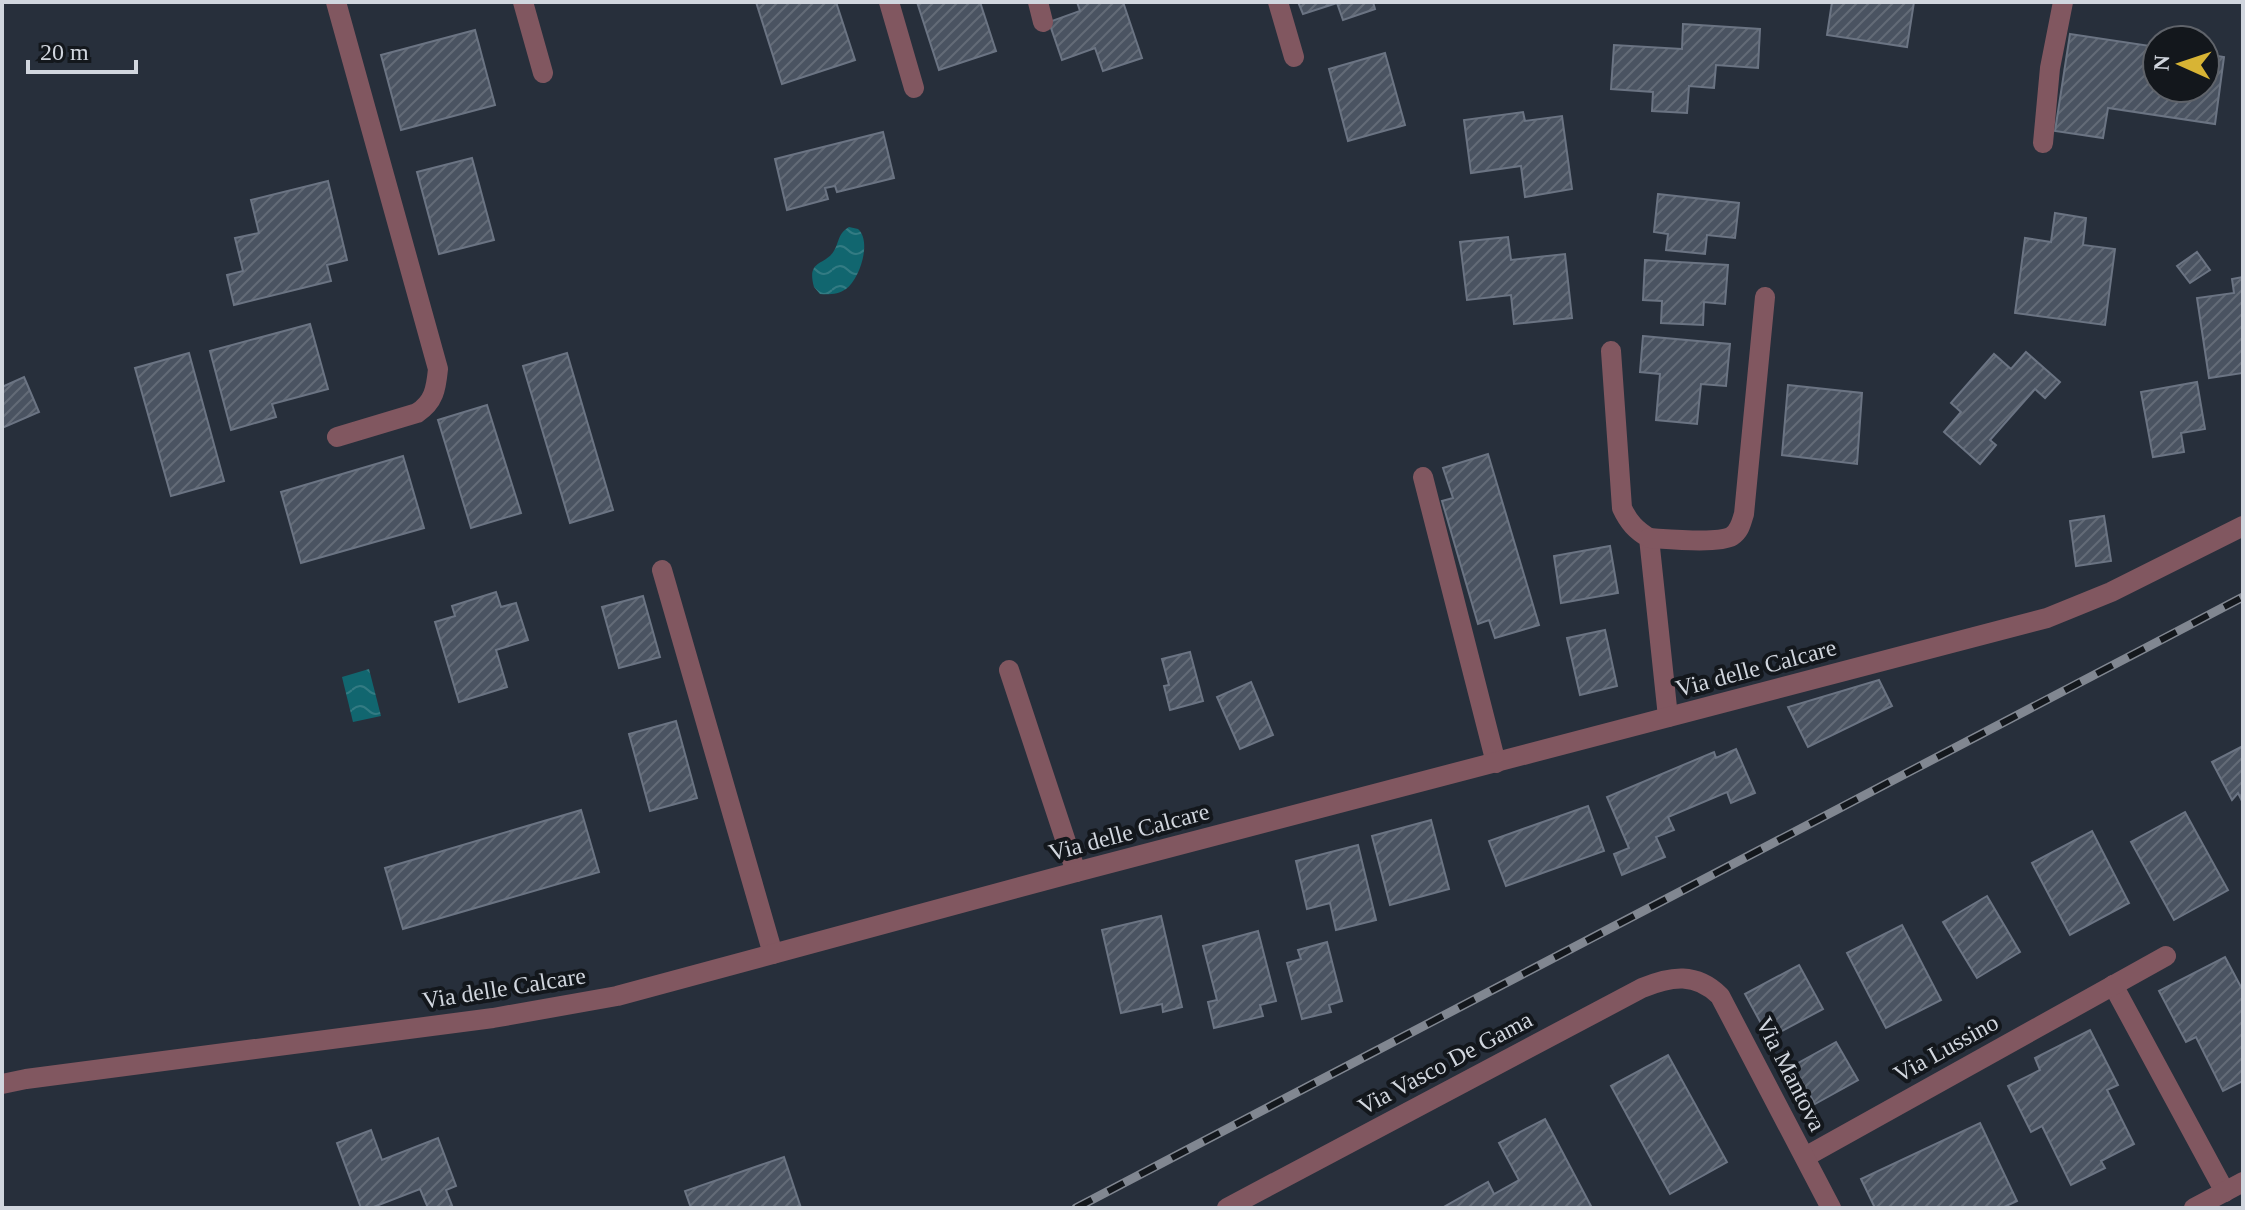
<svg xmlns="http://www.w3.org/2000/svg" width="2245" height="1210" font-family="Georgia,serif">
  <defs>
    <pattern id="water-waves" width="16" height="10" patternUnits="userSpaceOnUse" patternTransform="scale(2)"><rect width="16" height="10" fill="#11666f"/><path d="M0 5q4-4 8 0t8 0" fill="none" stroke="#337b83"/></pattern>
    <pattern id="building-hatch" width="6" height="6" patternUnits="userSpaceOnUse" patternTransform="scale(2)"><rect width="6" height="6" fill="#4a5361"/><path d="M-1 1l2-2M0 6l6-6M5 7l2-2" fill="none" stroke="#636b77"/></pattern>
  </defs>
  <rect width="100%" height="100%" fill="#272f3b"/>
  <g fill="url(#water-waves)">
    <path d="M 849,227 L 858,229 C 872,241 860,279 846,289 C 839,294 829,295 820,294 L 814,287 C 806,258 826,267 835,249 C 840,239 838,234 849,227 Z"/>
    <path d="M 369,669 L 381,716 L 353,722 L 342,677 Z"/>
  </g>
  <g fill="url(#building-hatch)" stroke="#6b7483" stroke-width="2">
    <path d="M 756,2 L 836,2 L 855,60 L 782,84 Z"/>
    <path d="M 917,2 L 980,2 L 996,51 L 939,70 Z"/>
    <path d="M 1077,2 L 1123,2 L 1142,58 L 1103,71 L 1095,48 L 1062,60 L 1049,22 L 1080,11 Z"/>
    <path d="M 1298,2 L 1373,2 L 1375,9 L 1343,20 L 1337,3 L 1303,14 Z"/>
    <path d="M 1832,2 L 1914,2 L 1907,47 L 1827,35 Z"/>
    <path d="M 1683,24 L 1760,29 L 1758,68 L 1716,65 L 1714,88 L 1689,86 L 1687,113 L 1652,111 L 1653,92 L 1611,89 L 1614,45 L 1682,49 Z"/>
    <path d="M 475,30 L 495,105 L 401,130 L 381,55 Z"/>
    <path d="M 2070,34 L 2157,47 L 2157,88 L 2205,88 L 2205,54 L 2224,57 L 2215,124 L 2108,108 L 2103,138 L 2055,131 Z"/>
    <path d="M 1385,53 L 1405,125 L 1348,141 L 1329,69 Z"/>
    <path d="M 1523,112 L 1525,121 L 1562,116 L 1572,189 L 1525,197 L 1521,166 L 1471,173 L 1464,120 Z"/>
    <path d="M 883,132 L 894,178 L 837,192 L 835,186 L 825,188 L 828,199 L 787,210 L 775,159 Z"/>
    <path d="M 472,158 L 494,240 L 439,254 L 417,172 Z"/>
    <path d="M 328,181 L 347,260 L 327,265 L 331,281 L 234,305 L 227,275 L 243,271 L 235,238 L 259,233 L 251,200 Z"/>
    <path d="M 1658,194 L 1739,203 L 1735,238 L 1707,235 L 1705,254 L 1666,250 L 1668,234 L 1654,232 Z"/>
    <path d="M 2055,213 L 2086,218 L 2083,245 L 2115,249 L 2105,325 L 2015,313 L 2025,238 L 2051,242 Z"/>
    <path d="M 1508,237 L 1511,260 L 1565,254 L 1572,318 L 1514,324 L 1511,295 L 1467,300 L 1460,242 Z"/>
    <path d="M 2197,252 L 2210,270 L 2190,283 L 2177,266 Z"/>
    <path d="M 1645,260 L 1728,265 L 1725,304 L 1704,302 L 1703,325 L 1661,323 L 1662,301 L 1643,300 Z"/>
    <path d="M 2243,277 L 2243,373 L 2209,378 L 2197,298 L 2234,293 L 2232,279 Z"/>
    <path d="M 310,324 L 328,389 L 272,404 L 276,417 L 231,430 L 210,351 Z"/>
    <path d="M 1643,336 L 1730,344 L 1726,386 L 1701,384 L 1697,424 L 1656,420 L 1660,374 L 1640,372 Z"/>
    <path d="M 2026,352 L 2060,382 L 2045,398 L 2035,389 L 1990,440 L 1996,445 L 1980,464 L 1944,432 L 1961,412 L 1951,403 L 1994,354 L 2011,369 Z"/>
    <path d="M 189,353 L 224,481 L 171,496 L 135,368 Z"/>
    <path d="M 567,353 L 613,510 L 570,523 L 523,366 Z"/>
    <path d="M 24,377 L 39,412 L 2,428 L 2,387 Z"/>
    <path d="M 2197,382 L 2205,429 L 2181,433 L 2184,452 L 2153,457 L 2141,392 Z"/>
    <path d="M 1788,385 L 1862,393 L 1857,464 L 1782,455 Z"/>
    <path d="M 487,405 L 521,513 L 471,528 L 438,420 Z"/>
    <path d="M 1488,454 L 1539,625 L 1495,638 L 1489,620 L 1478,624 L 1442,501 L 1453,498 L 1443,468 Z"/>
    <path d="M 403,456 L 424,528 L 301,563 L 281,492 Z"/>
    <path d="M 2104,516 L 2111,561 L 2076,566 L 2070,521 Z"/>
    <path d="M 1610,546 L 1618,593 L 1561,603 L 1554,556 Z"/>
    <path d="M 496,592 L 501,607 L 516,603 L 528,640 L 496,650 L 507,687 L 459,702 L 435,622 L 455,616 L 452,606 Z"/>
    <path d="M 643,596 L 660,657 L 619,668 L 602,607 Z"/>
    <path d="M 1605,630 L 1617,686 L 1580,695 L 1567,638 Z"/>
    <path d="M 1190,652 L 1203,701 L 1170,710 L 1164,686 L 1169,685 L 1162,659 Z"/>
    <path d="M 1879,680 L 1892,706 L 1808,747 L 1788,707 Z"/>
    <path d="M 1251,682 L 1273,735 L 1240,749 L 1217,697 Z"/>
    <path d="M 676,721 L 697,798 L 650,811 L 629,734 Z"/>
    <path d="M 2243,746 L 2243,803 L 2238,793 L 2232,800 L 2212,762 Z"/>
    <path d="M 1736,749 L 1755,793 L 1731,803 L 1727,792 L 1668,817 L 1674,830 L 1656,837 L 1665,857 L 1622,875 L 1614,854 L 1629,848 L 1607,797 L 1714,752 L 1716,758 Z"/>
    <path d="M 1588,806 L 1604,851 L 1506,886 L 1489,841 Z"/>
    <path d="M 581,810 L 599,872 L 403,929 L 385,868 Z"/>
    <path d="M 2185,812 L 2228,890 L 2174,920 L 2131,842 Z"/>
    <path d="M 1431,820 L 1449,889 L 1390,905 L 1372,836 Z"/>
    <path d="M 2092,831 L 2129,903 L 2070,935 L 2032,863 Z"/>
    <path d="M 1358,845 L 1376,920 L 1336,930 L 1330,903 L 1307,909 L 1296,861 Z"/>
    <path d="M 1987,896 L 2020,952 L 1977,978 L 1943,922 Z"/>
    <path d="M 1161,916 L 1182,1007 L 1163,1012 L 1162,1004 L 1121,1013 L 1102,930 Z"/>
    <path d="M 1902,925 L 1941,1000 L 1886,1028 L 1847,953 Z"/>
    <path d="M 1258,931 L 1276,1001 L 1260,1005 L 1263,1016 L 1214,1028 L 1208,1002 L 1217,1000 L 1203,946 Z"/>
    <path d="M 1327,942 L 1342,1001 L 1329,1005 L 1331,1012 L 1302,1019 L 1287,963 L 1301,959 L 1298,950 Z"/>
    <path d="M 2225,957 L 2241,987 L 2243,986 L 2243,1081 L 2223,1091 L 2196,1037 L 2186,1042 L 2159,991 Z"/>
    <path d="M 1799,965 L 1823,1009 L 1769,1038 L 1745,994 Z"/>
    <path d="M 2090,1030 L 2118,1085 L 2107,1090 L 2134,1144 L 2101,1161 L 2105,1168 L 2071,1185 L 2042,1126 L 2031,1132 L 2008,1086 L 2040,1070 L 2035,1058 Z"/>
    <path d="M 1836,1042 L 1858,1080 L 1815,1104 L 1793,1066 Z"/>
    <path d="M 1668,1055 L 1727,1162 L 1670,1194 L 1611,1086 Z"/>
    <path d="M 1545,1119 L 1592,1208 L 1442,1208 L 1488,1182 L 1494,1194 L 1519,1180 L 1499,1143 Z"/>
    <path d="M 1980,1123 L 2017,1201 L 2002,1208 L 1875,1208 L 1861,1179 Z"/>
    <path d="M 371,1130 L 382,1160 L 438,1138 L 456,1186 L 446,1190 L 453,1208 L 428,1208 L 420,1189 L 371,1208 L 361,1208 L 337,1143 Z"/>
    <path d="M 784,1157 L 801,1208 L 691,1208 L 685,1191 Z"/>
  </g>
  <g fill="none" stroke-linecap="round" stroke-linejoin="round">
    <path stroke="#815760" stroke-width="20" d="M 1009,670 L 1076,872"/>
    <g stroke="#815760" stroke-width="20">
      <path d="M 336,2 L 438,369 C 436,389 434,402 417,413 L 337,437"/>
      <path d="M 523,2 L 543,73"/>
      <path d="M 889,2 L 914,88"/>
      <path d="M 1038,2 L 1043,22"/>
      <path d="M 1278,2 L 1294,57"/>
      <path d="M 2043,143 L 2050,68 L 2063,2"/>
      <path d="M 1611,351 L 1622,508 C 1629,523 1636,530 1649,538 L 1668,717"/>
      <path d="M 1423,477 L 1496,763"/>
      <path d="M 1649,538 C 1667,539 1719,544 1732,536 C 1740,531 1741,523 1744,514 L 1765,297"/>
      <path d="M 662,570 L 773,954"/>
      <path d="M 2113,985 L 2225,1192"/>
      <path d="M 2,1084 L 26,1079 L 493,1018 L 617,996 L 1076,872 L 2047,618 L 2111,592 L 2243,526"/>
      <path d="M 1805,1157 L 2166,956"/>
      <path d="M 1227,1208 L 1642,988 C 1671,976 1696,972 1720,996 L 1831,1208"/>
      <path d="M 2194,1208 L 2243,1182"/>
    </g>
    <defs>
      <path id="rail" d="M 1076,1208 L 2243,597"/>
    </defs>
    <use href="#rail" stroke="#818791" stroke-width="9"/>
    <use href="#rail" stroke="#13171c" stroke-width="6" stroke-dasharray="18" stroke-linecap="butt"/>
  </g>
  <g text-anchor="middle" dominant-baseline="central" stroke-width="8" stroke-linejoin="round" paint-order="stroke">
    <g font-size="24" fill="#d1d6de" stroke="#13171c">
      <text transform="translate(1756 668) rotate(-15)">Via delle Calcare</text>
      <text transform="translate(1129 832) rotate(-15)">Via delle Calcare</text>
      <text transform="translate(504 988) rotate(-9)">Via delle Calcare</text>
      <text transform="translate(1946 1048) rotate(-29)">Via Lussino</text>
      <text transform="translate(1445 1063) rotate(-28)">Via Vasco De Gama</text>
      <text transform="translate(1791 1074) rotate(63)">Via Mantova</text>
    </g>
  </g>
  <rect width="2245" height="1210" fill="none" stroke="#d1d6de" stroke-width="8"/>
  <g transform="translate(2181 64) rotate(273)"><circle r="38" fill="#13171c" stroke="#5f636a" stroke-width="2"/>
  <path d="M0-6L14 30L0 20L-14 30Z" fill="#d8b434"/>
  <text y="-12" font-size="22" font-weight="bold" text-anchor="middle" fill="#d1d6de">N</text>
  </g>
  <path d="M28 60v12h108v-12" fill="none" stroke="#d1d6de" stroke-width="4"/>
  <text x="40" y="60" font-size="24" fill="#d1d6de" stroke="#13171c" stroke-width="6" paint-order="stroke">20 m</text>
</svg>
